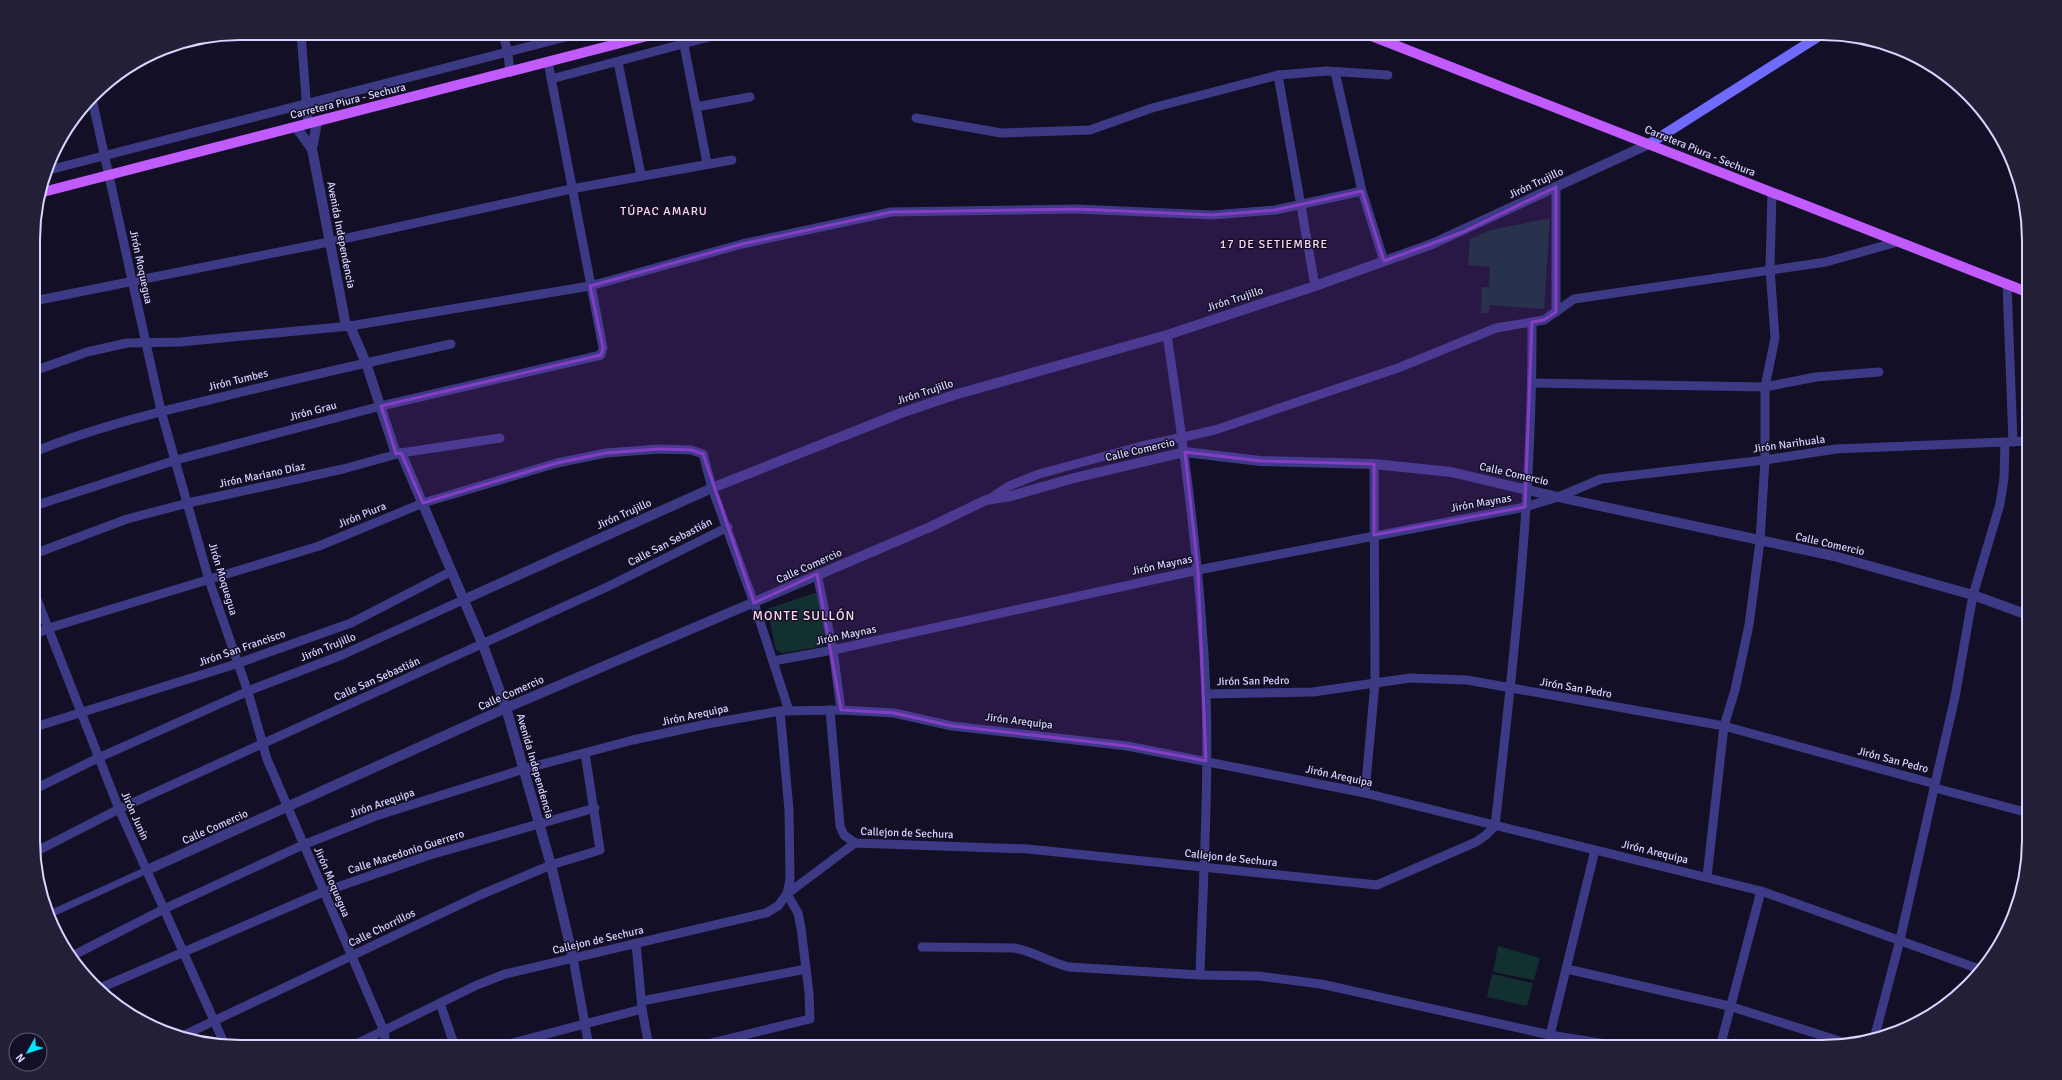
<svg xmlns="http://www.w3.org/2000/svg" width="2062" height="1080" font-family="Signika,sans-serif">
  <rect width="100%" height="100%" fill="#130f26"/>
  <g fill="#12302f">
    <path d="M 1550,218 L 1544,309 L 1490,305 L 1489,313 L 1481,313 L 1482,287 L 1489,287 L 1490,267 L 1468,265 L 1470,239 L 1491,230 Z"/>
    <path d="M 815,593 L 818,595 L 827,637 L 824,646 L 783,653 L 776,650 L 767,609 Z"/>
    <path d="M 1498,946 L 1540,958 L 1534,980 L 1493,972 Z"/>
    <path d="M 1492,974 L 1533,983 L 1527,1006 L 1487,997 Z"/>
  </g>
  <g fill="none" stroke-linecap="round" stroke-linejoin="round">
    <path stroke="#3d3a85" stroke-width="7" d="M 48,915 L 147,870"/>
    <g stroke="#3d3a85" stroke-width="9">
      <path d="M 301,33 L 308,124"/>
      <path d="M 503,33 L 508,54 L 510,72"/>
      <path d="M 684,45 L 707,163"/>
      <path d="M 618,62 L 641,175"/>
      <path d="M 1335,72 L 1362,191 L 1384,261"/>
      <path d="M 1278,75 L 1315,286"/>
      <path d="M 551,79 L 724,33"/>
      <path d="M 92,99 L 161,411 L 209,580 L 248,692 L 267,759 L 384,1031 L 386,1047"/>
      <path d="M 696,107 L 750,97"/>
      <path d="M 916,118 L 1001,133 L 1090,130 L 1152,108 L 1278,75 L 1327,71 L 1388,75"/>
      <path d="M 49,170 L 581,33"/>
      <path d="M 2007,284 L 2013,442"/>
      <path d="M 34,301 L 329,242 L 571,189 L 732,160"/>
      <path d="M 1556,312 L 1556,187"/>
      <path d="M 1167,335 C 1185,454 1201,573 1206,694 C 1209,788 1203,882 1200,975"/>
      <path d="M 34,371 L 87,352 L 127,343 L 180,342 L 350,326 L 590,286 L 742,244 L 891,212 L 1077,209 L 1212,215 L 1275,210 L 1362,191"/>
      <path d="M 1532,383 L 1765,387 L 1816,377 L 1879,372"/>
      <path d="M 34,452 C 90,429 150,414 209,400 C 289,380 370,362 451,344"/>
      <path d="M 988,500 L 1009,486 L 1039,474 L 1138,447 L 1215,430 L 1398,368 L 1496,328 L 1544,320 L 1574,299 L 1826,262 L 1897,242"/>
      <path d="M 34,506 L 176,460 L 381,406 L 601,355 L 603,348 L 548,62"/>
      <path d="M 34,554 L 127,519 L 188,503 L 343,469 L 401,453 L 500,438"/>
      <path d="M 817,574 L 833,650 L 841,710"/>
      <path d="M 34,592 L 119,809 L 225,1045"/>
      <path d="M 34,635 L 49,628 L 319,546 L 423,503 L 557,463 L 606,453 L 659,449 L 691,450 L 703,454 L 712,488 L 754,603 L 789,711"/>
      <path d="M 773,661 L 833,650 L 1198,570 L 1525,507 L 1558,497 L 1601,479 L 1765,460 L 1836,449 L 2028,441"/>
      <path d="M 1206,694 L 1313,692 L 1410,678 L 1467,680 L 1724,726 L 1935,784"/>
      <path d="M 830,710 L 840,826 L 844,835 L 855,843"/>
      <path d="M 35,727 L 236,664 L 351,623 L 450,572"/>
      <path d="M 1935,788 L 2029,813"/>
      <path d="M 35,789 L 98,758 L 253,689 L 342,655 L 463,600"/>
      <path d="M 1365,793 L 1375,683 L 1374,464"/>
      <path d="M 35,852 L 119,809 L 607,587 L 728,527"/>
      <path d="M 1707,877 L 1724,726 L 1735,690 L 1749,625 L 1760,541 L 1765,460 L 1765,387 L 1775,338 L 1770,268 L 1772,193"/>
      <path d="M 636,943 L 642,1009 L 649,1047"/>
      <path d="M 922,947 L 1014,948 C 1033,951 1049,962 1069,967 L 1200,975 L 1258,976 L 1321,984 L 1550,1035 L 1624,1047"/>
      <path d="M 70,957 L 164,909 L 303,845 L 376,816 L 524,769 L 633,740 L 707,724 L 780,711 L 841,710 L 894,713 L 952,726 L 1127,746 L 1365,793 L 1761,891 L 1982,970"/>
      <path d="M 573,958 L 589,1047"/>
      <path d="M 1567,969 L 1729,1006 L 1849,1044"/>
      <path d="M 98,989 L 323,892 L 430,855 L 595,808"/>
      <path d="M 642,1001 L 806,969"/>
      <path d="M 440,1003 L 455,1047"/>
      <path d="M 1550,1035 L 1595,850"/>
      <path d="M 180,1037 L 480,895 L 551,865 L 600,850 L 585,753"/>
      <path d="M 1874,1039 L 1900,940 L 1935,784 L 1955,697 L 1973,595 L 2000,504 L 2004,478 L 2005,443"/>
      <path d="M 350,1047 L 477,985 L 505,974 L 766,913 L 778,906 L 787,894 L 855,843 L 1028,849 L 1377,885 L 1476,842 L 1486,835 L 1495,826 C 1514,659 1533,490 1532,322"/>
      <path d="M 497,1047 L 642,1009"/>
      <path d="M 701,1047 L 715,1042 L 810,1019 L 809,993 L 801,928 L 798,913 L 787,894 L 790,880 L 789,810 L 780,711"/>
      <path d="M 1720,1047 L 1761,891"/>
    </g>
    <g stroke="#3d3a85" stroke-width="10">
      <path d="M 317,122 L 312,149 L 346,326"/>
      <path d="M 296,127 L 312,149"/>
      <path d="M 350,326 L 366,363 L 396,454"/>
      <path d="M 401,453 L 483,645 L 506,708 L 551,865 L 573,958"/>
      <path d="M 463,600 L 712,488 L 901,413 L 954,395 L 1167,335 L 1315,286 L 1432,244 L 1649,144"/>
      <path d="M 147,870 L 506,708 L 930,527 L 986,500 L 1011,496 L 1074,478 L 1185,452 L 1260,461 L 1374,464 L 1451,472 L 1558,497 L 1834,556 L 1973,595 L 2028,615"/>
    </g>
    <path stroke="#6f6bff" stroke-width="10" d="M 1649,144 L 1824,33"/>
    <g stroke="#c25bff" stroke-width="10">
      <path d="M 1364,33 L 2027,292"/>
      <path d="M 43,192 L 659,33"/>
    </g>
  </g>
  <path fill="#843dc5" fill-opacity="0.2" stroke="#843dc5" stroke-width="3" stroke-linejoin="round" d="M 1556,187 L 1556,312 L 1544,320 L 1532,322 L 1525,507 L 1374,535 L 1374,464 L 1260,461 L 1185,452 L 1198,570 L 1206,761 L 1127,746 L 952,726 L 894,713 L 841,710 L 817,574 L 754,603 L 703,454 L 691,450 L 659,449 L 606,453 L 557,463 L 423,503 L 401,453 L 396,454 L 381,406 L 601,355 L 603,348 L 590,286 L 742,244 L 891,212 L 1077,209 L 1212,215 L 1275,210 L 1362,191 L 1384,261 L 1463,232 Z"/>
  <g text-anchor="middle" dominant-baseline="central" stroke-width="3" stroke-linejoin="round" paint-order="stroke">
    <g font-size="11" fill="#d9d4ff" stroke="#130f26">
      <text transform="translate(348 101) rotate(-14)">Carretera Piura - Sechura</text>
      <text transform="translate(1700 151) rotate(22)">Carretera Piura - Sechura</text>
      <text transform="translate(1536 183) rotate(-25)">Jirón Trujillo</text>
      <text transform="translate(341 235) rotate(79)">Avenida Independencia</text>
      <text transform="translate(141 267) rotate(78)">Jirón Moquegua</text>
      <text transform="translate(1235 299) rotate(-18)">Jirón Trujillo</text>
      <text transform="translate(238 380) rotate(-14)">Jirón Tumbes</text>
      <text transform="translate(925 392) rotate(-18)">Jirón Trujillo</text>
      <text transform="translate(313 411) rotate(-15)">Jirón Grau</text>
      <text transform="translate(1789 444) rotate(-8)">Jirón Narihuala</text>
      <text transform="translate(1140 450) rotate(-13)">Calle Comercio</text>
      <text transform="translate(1514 474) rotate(13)">Calle Comercio</text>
      <text transform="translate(262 475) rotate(-12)">Jirón Mariano Díaz</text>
      <text transform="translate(1481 503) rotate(-10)">Jirón Maynas</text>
      <text transform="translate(624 514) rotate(-24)">Jirón Trujillo</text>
      <text transform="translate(362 515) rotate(-22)">Jirón Piura</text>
      <text transform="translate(670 542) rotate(-27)">Calle San Sebastián</text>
      <text transform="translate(1830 544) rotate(13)">Calle Comercio</text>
      <text transform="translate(1162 565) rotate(-12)">Jirón Maynas</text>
      <text transform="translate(809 566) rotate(-24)">Calle Comercio</text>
      <text transform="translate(223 579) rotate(73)">Jirón Moquegua</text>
      <text transform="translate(846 635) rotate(-12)">Jirón Maynas</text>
      <text transform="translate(328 647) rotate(-22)">Jirón Trujillo</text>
      <text transform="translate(242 648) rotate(-19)">Jirón San Francisco</text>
      <text transform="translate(377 679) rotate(-24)">Calle San Sebastián</text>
      <text transform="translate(1253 681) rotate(-1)">Jirón San Pedro</text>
      <text transform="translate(1576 688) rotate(10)">Jirón San Pedro</text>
      <text transform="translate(511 693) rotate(-24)">Calle Comercio</text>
      <text transform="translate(695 715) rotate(-12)">Jirón Arequipa</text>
      <text transform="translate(1019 721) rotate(7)">Jirón Arequipa</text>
      <text transform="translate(1893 760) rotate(15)">Jirón San Pedro</text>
      <text transform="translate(535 766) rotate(74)">Avenida Independencia</text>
      <text transform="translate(1339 776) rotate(12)">Jirón Arequipa</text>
      <text transform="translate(382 803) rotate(-19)">Jirón Arequipa</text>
      <text transform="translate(135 816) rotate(66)">Jirón Junín</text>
      <text transform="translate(215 827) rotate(-24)">Calle Comercio</text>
      <text transform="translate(907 833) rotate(2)">Callejon de Sechura</text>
      <text transform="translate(406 852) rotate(-18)">Calle Macedonio Guerrero</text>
      <text transform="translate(1655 852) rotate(14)">Jirón Arequipa</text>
      <text transform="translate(1231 858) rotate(6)">Callejon de Sechura</text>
      <text transform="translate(332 882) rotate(67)">Jirón Moquegua</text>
      <text transform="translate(382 928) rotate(-26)">Calle Chorrillos</text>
      <text transform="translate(598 940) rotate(-13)">Callejon de Sechura</text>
    </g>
    <g font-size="12" letter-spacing="1" fill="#ffd6f0" stroke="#130f26">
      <text x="664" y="211">TÚPAC AMARU</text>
      <text x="1274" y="244">17 DE SETIEMBRE</text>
    </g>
    <g font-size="13" letter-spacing="1" fill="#ffd6f0" stroke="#130f26">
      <text x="804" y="616">MONTE SULLÓN</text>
    </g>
  </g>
  <path d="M0 0H2062V1080H0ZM240 40H1822A200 200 0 0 1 2022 240V840A200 200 0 0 1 1822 1040H240A200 200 0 0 1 40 840V240A200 200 0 0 1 240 40Z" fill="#231f37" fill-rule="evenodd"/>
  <path fill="none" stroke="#d9d4ff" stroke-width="2" d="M240 40H1822A200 200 0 0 1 2022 240V840A200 200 0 0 1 1822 1040H240A200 200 0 0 1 40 840V240A200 200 0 0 1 240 40Z"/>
  <g transform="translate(28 1052) rotate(231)"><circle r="19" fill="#130f26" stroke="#625e7d"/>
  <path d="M0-3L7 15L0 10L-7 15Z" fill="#00e5ff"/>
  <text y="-6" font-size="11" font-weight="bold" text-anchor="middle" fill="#d9d4ff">N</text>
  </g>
</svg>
